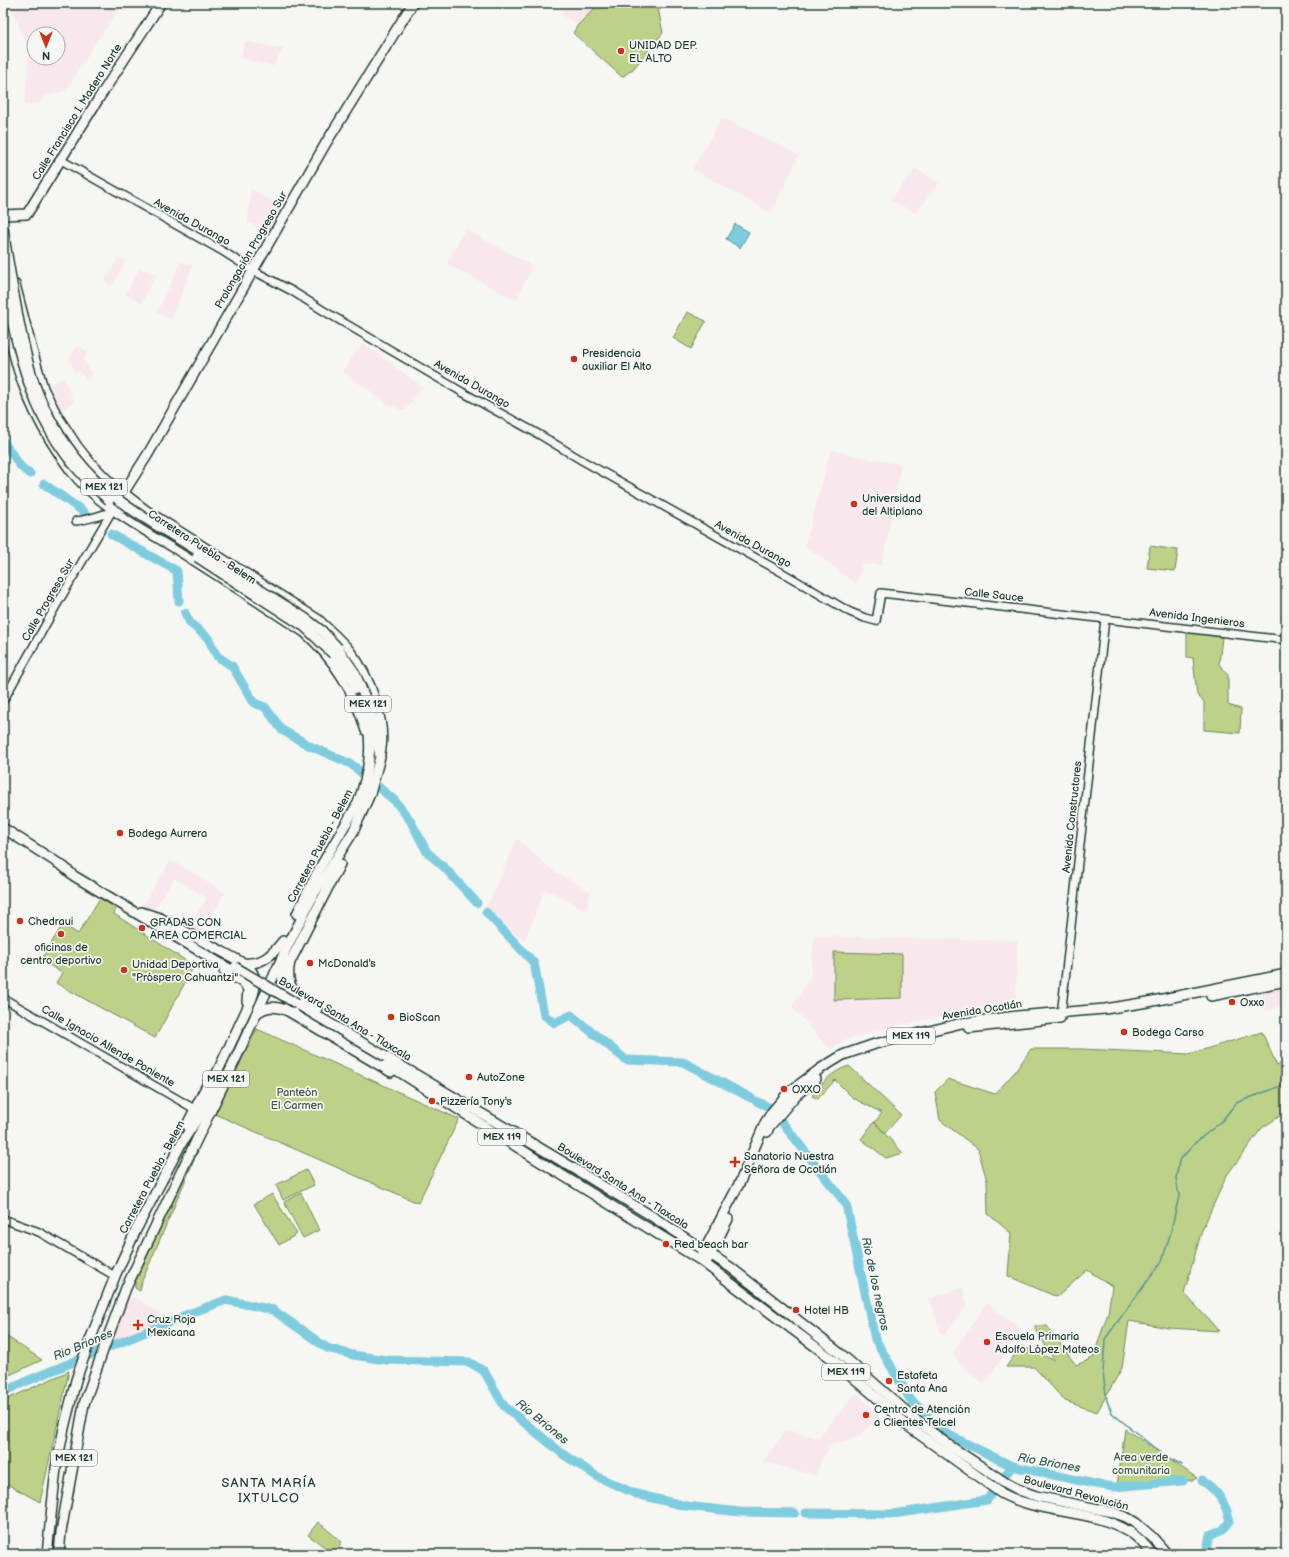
<svg xmlns="http://www.w3.org/2000/svg" width="1289" height="1557" font-family="'Balsamiq Sans',sans-serif">
  <rect width="100%" height="100%" fill="#f6f6f2"/>
  <filter id="ink" filterUnits="userSpaceOnUse"><feTurbulence type="fractalNoise" baseFrequency=".025" numOctaves="2"/><feDisplacementMap in="SourceGraphic" scale="8" xChannelSelector="R" yChannelSelector="G"/><feConvolveMatrix kernelMatrix="1 2 1 2 8 2 1 2 1" color-interpolation-filters="sRGB"/></filter>
  <g filter="url(#ink)">
    <g fill="#f8e7ec" fill-rule="evenodd">
      <path d="M 9,3 L 124,3 L 93,46 L 66,90 L 43,97 L 39,104 L 25,105 L 29,49 ZM 34,34 L 58,34 L 58,58 L 34,58 Z"/>
      <path d="M 572,3 L 599,3 L 578,25 L 561,14 Z"/>
      <path d="M 245,41 L 283,49 L 273,66 L 241,58 Z"/>
      <path d="M 722,118 L 799,155 L 771,213 L 693,169 Z"/>
      <path d="M 916,169 L 939,183 L 916,213 L 890,200 Z"/>
      <path d="M 251,189 L 285,209 L 273,231 L 248,223 Z"/>
      <path d="M 465,229 L 533,266 L 516,300 L 447,264 Z"/>
      <path d="M 118,258 L 126,261 L 112,286 L 105,282 Z"/>
      <path d="M 181,262 L 193,265 L 171,320 L 157,312 Z"/>
      <path d="M 140,268 L 156,275 L 141,303 L 125,294 Z"/>
      <path d="M 363,343 L 422,387 L 405,411 L 389,405 L 343,371 Z"/>
      <path d="M 78,345 L 88,352 L 83,360 L 92,373 L 87,381 L 79,370 L 76,374 L 69,359 Z"/>
      <path d="M 63,378 L 74,402 L 62,410 L 50,385 Z"/>
      <path d="M 831,450 L 855,456 L 901,464 L 882,565 L 862,564 L 856,584 L 805,545 Z"/>
      <path d="M 517,839 L 552,870 L 591,892 L 586,910 L 545,889 L 524,941 L 487,907 Z"/>
      <path d="M 171,860 L 225,893 L 200,933 L 189,926 L 207,898 L 174,878 L 153,911 L 143,905 Z"/>
      <path d="M 814,936 L 1017,941 L 1016,1004 L 902,1024 L 845,1040 L 830,1049 L 792,1007 L 810,978 Z"/>
      <path d="M 1286,984 L 1286,1004 L 1267,1011 L 1261,989 Z"/>
      <path d="M 963,1288 L 967,1304 L 945,1334 L 941,1335 L 930,1298 Z"/>
      <path d="M 134,1297 L 169,1319 L 110,1345 L 128,1298 Z"/>
      <path d="M 987,1303 L 1021,1330 L 984,1384 L 973,1376 L 952,1354 Z"/>
      <path d="M 856,1393 L 879,1415 L 860,1436 L 832,1445 L 823,1457 L 815,1475 L 763,1462 L 786,1430 L 818,1438 Z"/>
    </g>
    <g fill="#bdd288" stroke="#6e885e">
      <path d="M 600,3 L 657,3 L 663,33 L 633,69 L 622,77 L 573,33 L 578,25 Z"/>
      <path d="M 687,312 L 706,321 L 691,349 L 673,338 Z"/>
      <path d="M 1150,546 L 1178,550 L 1175,571 L 1147,568 Z"/>
      <path d="M 1187,632 L 1222,637 L 1219,664 L 1228,675 L 1228,705 L 1241,709 L 1240,733 L 1204,730 L 1204,702 L 1197,695 L 1193,658 L 1187,657 Z"/>
      <path d="M 100,898 L 116,908 L 114,914 L 194,966 L 155,1038 L 56,983 L 62,973 L 41,960 L 63,924 L 78,934 Z"/>
      <path d="M 834,952 L 902,954 L 902,998 L 834,1000 Z"/>
      <path d="M 257,1029 L 459,1119 L 418,1203 L 215,1114 Z"/>
      <path d="M 1262,1032 L 1277,1066 L 1286,1060 L 1286,1112 L 1262,1128 L 1227,1175 L 1202,1230 L 1184,1293 L 1219,1331 L 1169,1328 L 1129,1321 L 1122,1368 L 1097,1412 L 1065,1401 L 1034,1367 L 1006,1367 L 1021,1346 L 1054,1360 L 1034,1326 L 1047,1326 L 1076,1365 L 1093,1358 L 1108,1313 L 1112,1286 L 1087,1270 L 1057,1297 L 1008,1276 L 1011,1233 L 988,1214 L 987,1181 L 978,1149 L 940,1120 L 935,1092 L 948,1079 L 995,1094 L 1015,1072 L 1031,1049 L 1082,1049 L 1189,1054 Z"/>
      <path d="M 849,1066 L 901,1115 L 885,1133 L 875,1122 L 882,1113 L 853,1098 L 835,1080 L 818,1099 L 812,1096 C 823,1082 832,1071 849,1066 Z"/>
      <path d="M 874,1122 L 903,1153 L 886,1158 L 861,1139 Z"/>
      <path d="M 198,1151 L 142,1281 L 140,1291 L 135,1288 L 135,1282 L 175,1197 Z"/>
      <path d="M 306,1170 L 314,1185 L 283,1200 L 276,1185 Z"/>
      <path d="M 301,1193 L 319,1230 L 303,1238 L 284,1202 Z"/>
      <path d="M 272,1194 L 297,1234 L 279,1245 L 254,1204 Z"/>
      <path d="M 715,1261 L 814,1335 L 806,1337 L 711,1266 Z"/>
      <path d="M 3,1334 L 42,1360 L 3,1378 Z"/>
      <path d="M 69,1371 L 42,1493 L 40,1502 L 3,1482 L 3,1401 Z"/>
      <path d="M 1125,1429 L 1197,1478 L 1193,1480 L 1117,1486 Z"/>
      <path d="M 968,1458 L 1013,1488 L 1125,1520 L 1150,1538 L 1163,1554 L 1154,1554 L 1131,1532 L 1018,1500 L 963,1466 Z"/>
      <path d="M 318,1522 L 342,1542 L 334,1554 L 308,1535 Z"/>
    </g>
    <path fill="#80ccdf" stroke="#59939b" d="M 735,224 L 749,232 L 740,248 L 726,239 Z"/>
    <g fill="none" stroke-linecap="round" stroke-linejoin="round">
      <path stroke="#59939b" stroke-width="1.5" d="M 1182,1465 L 1163,1455 L 1112,1413 L 1107,1401 L 1103,1373 L 1105,1339 L 1162,1261 L 1170,1235 L 1179,1196 L 1176,1178 L 1179,1161 L 1196,1142 L 1221,1122 L 1236,1103 L 1286,1084"/>
      <g stroke="#80ccdf" stroke-width="9">
        <path d="M 3,441 L 21,467 L 30,474"/>
        <path d="M 44,484 L 84,512"/>
        <path d="M 111,534 L 177,571 L 179,601"/>
        <path d="M 185,613 L 190,623 L 208,638 L 217,656 L 232,666 L 254,703 L 265,707 L 282,730 L 310,746 L 351,764 L 395,801 L 410,820 L 427,852 L 445,868 L 477,903"/>
        <path d="M 486,912 L 534,963 L 544,1015 L 555,1023 L 571,1015 L 626,1060 L 683,1062 L 751,1098"/>
        <path d="M 756,1101 L 771,1108 L 846,1204 L 875,1339 L 910,1399 L 943,1432 L 1012,1466"/>
        <path d="M 183,1316 L 226,1300 L 273,1310 L 327,1348 L 353,1355 L 386,1360 L 469,1362 L 484,1371 L 504,1406 L 564,1455 L 598,1477 L 636,1494 L 686,1506 L 740,1512 L 795,1513"/>
        <path d="M 3,1392 L 27,1381 L 172,1321"/>
        <path d="M 1202,1481 C 1217,1489 1226,1505 1230,1521 L 1223,1530 L 1210,1535 L 1206,1554"/>
        <path d="M 806,1513 L 893,1514 L 987,1500 L 1012,1466 L 1090,1483 L 1113,1487 L 1183,1481"/>
      </g>
      <defs>
        <g id="minor">
          <path d="M 61,160 L 224,252 L 254,271 L 292,291 L 324,311 L 462,392 L 540,435 L 583,461 L 783,573 L 850,612 L 865,618 L 876,621 L 881,593 L 1286,640"/>
          <path d="M 16,284 L 33,350 L 44,388 L 59,417 L 78,446 L 90,461 L 112,483 L 147,510 L 319,619 C 329,629 341,639 350,650 C 370,674 390,726 380,757"/>
          <path d="M 3,307 C 6,322 9,338 13,354 C 23,396 44,436 70,471 C 98,507 141,528 179,552 C 221,578 262,606 304,633 C 334,660 354,693 365,731"/>
          <path d="M 76,521 C 95,519 112,510 130,507"/>
          <path d="M 3,701 L 56,606 L 112,511 L 112,507"/>
          <path d="M 3,998 L 198,1111"/>
          <path d="M 1061,1016 L 1105,619"/>
          <path d="M 3,1219 L 39,1232 L 115,1276"/>
        </g>
        <g id="major">
          <path d="M 3,215 L 27,214 L 99,98 L 161,3"/>
          <path d="M 112,511 L 148,454 L 326,143 L 413,3"/>
          <path d="M 333,654 L 353,682 L 356,689"/>
          <path d="M 3,828 L 64,867 L 74,876 L 233,971"/>
          <path d="M 141,912 L 160,918 L 245,964 C 257,973 257,985 252,998 L 209,1090"/>
          <path d="M 297,914 L 318,871 L 358,803 C 370,770 375,739 362,705"/>
          <path d="M 286,960 C 279,978 284,997 294,1013"/>
          <path d="M 243,963 C 262,965 272,955 283,941"/>
          <path d="M 224,971 L 245,984 L 250,985"/>
          <path d="M 245,984 L 248,990 L 247,1001"/>
          <path d="M 268,987 L 283,989 L 317,1009"/>
          <path d="M 297,996 C 288,986 287,975 290,962 L 340,864"/>
          <path d="M 1211,996 L 1286,981"/>
          <path d="M 297,1004 L 575,1169 L 650,1215 L 730,1267 L 842,1355 L 917,1421 L 950,1446 L 1006,1483 L 1019,1490 L 1036,1496 L 1112,1512 L 1126,1517 L 1136,1523 L 1152,1537 L 1167,1554"/>
          <path d="M 256,1014 C 266,1005 276,1006 288,1011 L 391,1072"/>
          <path d="M 969,1028 L 1060,1018"/>
          <path d="M 387,1064 L 536,1159 L 700,1260 L 832,1359 L 890,1409 L 905,1424 L 1001,1493 C 1041,1515 1091,1508 1130,1532 C 1139,1538 1146,1546 1152,1554"/>
          <path d="M 187,1125 L 208,1083"/>
          <path d="M 767,1132 L 769,1127 L 796,1095 L 816,1079"/>
          <path d="M 702,1255 L 740,1182 L 765,1123 L 772,1112 L 789,1092 L 820,1069 L 843,1055 L 875,1044 L 962,1023 L 1017,1016 L 1105,1009 L 1148,1002 L 1286,974"/>
          <path d="M 708,1259 L 728,1219"/>
          <path d="M 47,1554 L 56,1468 L 64,1428 L 76,1380 L 87,1348 L 115,1276 L 136,1230 L 181,1144 L 206,1105 L 217,1084"/>
          <path d="M 59,1554 L 61,1532 L 84,1404 L 105,1345 L 126,1288 L 182,1170 L 231,1069 L 287,947 L 315,892 L 353,832 L 370,794 L 380,757 L 374,721 L 355,673 L 338,648"/>
        </g>
      </defs>
      <use href="#minor" stroke="#1f3d34" stroke-width="10"/>
      <use href="#major" stroke="#1f3d34" stroke-width="12"/>
      <use href="#minor" stroke="#f6f6f2" stroke-width="7"/>
      <use href="#major" stroke="#f6f6f2" stroke-width="9"/>
      <defs>
        <g id="major-bridge">
          <path d="M 3,227 C 7,259 13,290 19,322 C 25,351 31,382 45,409 C 62,443 86,474 116,498 C 140,517 168,532 195,549 C 231,572 268,595 305,618 L 322,631 L 338,648"/>
          <path d="M 3,278 C 22,369 34,437 109,500"/>
          <path d="M 197,557 L 305,627 L 333,654"/>
          <path d="M 235,967 L 297,1004"/>
        </g>
      </defs>
      <use href="#major-bridge" stroke="#1f3d34" stroke-width="12" stroke-linecap="butt"/>
      <use href="#major-bridge" stroke="#f6f6f2" stroke-width="9"/>
    </g>
  </g>
  <g fill="#c8321e" stroke="#f6f6f2" stroke-width="1.5">
    <circle cx="621" cy="51" r="4"/>
    <circle cx="574" cy="359" r="4"/>
    <circle cx="854" cy="504" r="4"/>
    <circle cx="120" cy="833" r="4"/>
    <circle cx="20" cy="921" r="4"/>
    <circle cx="142" cy="928" r="4"/>
    <circle cx="61" cy="934" r="4"/>
    <circle cx="310" cy="963" r="4"/>
    <circle cx="124" cy="970" r="4"/>
    <circle cx="1232" cy="1002" r="4"/>
    <circle cx="391" cy="1017" r="4"/>
    <circle cx="1124" cy="1032" r="4"/>
    <circle cx="469" cy="1077" r="4"/>
    <circle cx="784" cy="1089" r="4"/>
    <circle cx="432" cy="1101" r="4"/>
    <path d="M733 1156h4v4h4v4h-4v4h-4v-4h-4v-4h4z"/>
    <circle cx="666" cy="1244" r="4"/>
    <circle cx="796" cy="1310" r="4"/>
    <path d="M136 1319h4v4h4v4h-4v4h-4v-4h-4v-4h4z"/>
    <circle cx="987" cy="1342" r="4"/>
    <circle cx="889" cy="1381" r="4"/>
    <circle cx="866" cy="1415" r="4"/>
  </g>
  <g text-anchor="middle" dominant-baseline="central" stroke-width="3.5" stroke-linejoin="round" paint-order="stroke">
    <g fill="#f6f6f2" stroke="#60746d" stroke-width="1">
      <rect x="81" y="479" width="46" height="16" rx="3"/>
      <rect x="345" y="696" width="46" height="16" rx="3"/>
      <rect x="887" y="1028" width="48" height="16" rx="3"/>
      <rect x="203" y="1071" width="46" height="16" rx="3"/>
      <rect x="478" y="1129" width="48" height="16" rx="3"/>
      <rect x="822" y="1364" width="48" height="16" rx="3"/>
      <rect x="51" y="1450" width="46" height="16" rx="3"/>
    </g>
    <g font-size="10" font-weight="bold" fill="#1f3d34">
      <text x="104" y="487">MEX 121</text>
      <text x="368" y="704">MEX 121</text>
      <text x="911" y="1036">MEX 119</text>
      <text x="226" y="1079">MEX 121</text>
      <text x="502" y="1137">MEX 119</text>
      <text x="846" y="1372">MEX 119</text>
      <text x="74" y="1458">MEX 121</text>
    </g>
    <g font-size="11" fill="#1f3d34" stroke="#f6f6f2" text-anchor="start">
      <text x="629" y="45">UNIDAD DEP.<tspan x="629" dy="13">EL ALTO</tspan></text>
      <text x="582" y="353">Presidencia<tspan x="582" dy="13">auxiliar El Alto</tspan></text>
      <text x="862" y="498">Universidad<tspan x="862" dy="13">del Altiplano</tspan></text>
      <text x="128" y="833">Bodega Aurrera</text>
      <text x="28" y="921">Chedraui</text>
      <text x="150" y="922">GRADAS CON<tspan x="150" dy="13">AREA COMERCIAL</tspan></text>
      <text x="61" y="947" text-anchor="middle">oficinas de<tspan x="61" dy="13">centro deportivo</tspan></text>
      <text x="318" y="963">McDonald's</text>
      <text x="132" y="964">Unidad Deportiva<tspan x="132" dy="13">"Próspero Cahuantzi"</tspan></text>
      <text x="1240" y="1002">Oxxo</text>
      <text x="399" y="1017">BioScan</text>
      <text x="1132" y="1032">Bodega Carso</text>
      <text x="477" y="1077">AutoZone</text>
      <text x="792" y="1089">OXXO</text>
      <text x="440" y="1101">Pizzería Tony's</text>
      <text x="744" y="1156">Sanatorio Nuestra<tspan x="744" dy="13">Señora de Ocotlán</tspan></text>
      <text x="674" y="1244">Red beach bar</text>
      <text x="804" y="1310">Hotel HB</text>
      <text x="147" y="1319">Cruz Roja<tspan x="147" dy="13">Mexicana</tspan></text>
      <text x="995" y="1336">Escuela Primaria<tspan x="995" dy="13">Adolfo López Mateos</tspan></text>
      <text x="897" y="1375">Estafeta<tspan x="897" dy="13">Santa Ana</tspan></text>
      <text x="874" y="1409">Centro de Atención<tspan x="874" dy="13">a Clientes Telcel</tspan></text>
    </g>
    <g font-size="11" fill="#1f3d34" stroke="#f6f6f2">
      <text transform="translate(77 112) rotate(-58)">Calle Francisco I. Madero Norte</text>
      <text transform="translate(192 222) rotate(29)">Avenida Durango</text>
      <text transform="translate(251 250) rotate(-60)">Prolongación Progreso Sur</text>
      <text transform="translate(472 384) rotate(30)">Avenida Durango</text>
      <text transform="translate(753 544) rotate(29)">Avenida Durango</text>
      <text transform="translate(202 547) rotate(33)">Carretera Puebla - Belem</text>
      <text transform="translate(994 595) rotate(6)">Calle Sauce</text>
      <text transform="translate(48 600) rotate(-60)">Calle Progreso Sur</text>
      <text transform="translate(1197 618) rotate(7)">Avenida Ingenieros</text>
      <text transform="translate(1072 817) rotate(-84)">Avenida Constructores</text>
      <text transform="translate(320 846) rotate(-62)">Carretera Puebla - Belem</text>
      <text transform="translate(982 1010) rotate(-9)">Avenida Ocotlán</text>
      <text transform="translate(345 1019) rotate(31)">Boulevard Santa Ana - Tlaxcala</text>
      <text transform="translate(108 1046) rotate(30)">Calle Ignacio Allende Poniente</text>
      <text transform="translate(152 1177) rotate(-62)">Carretera Puebla - Belem</text>
      <text transform="translate(623 1186) rotate(32)">Boulevard Santa Ana - Tlaxcala</text>
      <text transform="translate(1076 1493) rotate(15)">Boulevard Revolución</text>
    </g>
    <g font-size="11" fill="#3f5b45" stroke="#f6f6f2">
      <text x="297" y="1092">Panteón<tspan x="297" dy="13">El Carmen</tspan></text>
      <text x="1141" y="1457">Area verde<tspan x="1141" dy="13">comunitaria</tspan></text>
    </g>
    <g font-size="12" font-style="italic" fill="#325a56" stroke="#f6f6f2">
      <text transform="translate(875 1284) rotate(78)">Rio de los negros</text>
      <text transform="translate(83 1345) rotate(-23)">Rio Briones</text>
      <text transform="translate(542 1422) rotate(39)">Rio Briones</text>
      <text transform="translate(1049 1463) rotate(10)">Rio Briones</text>
    </g>
    <g font-size="13" letter-spacing="1" fill="#1f3d34" stroke="#f6f6f2">
      <text x="269" y="1483">SANTA MARÍA<tspan x="269" dy="15">IXTULCO</tspan></text>
    </g>
  </g>
  <rect width="1289" height="1557" fill="none" stroke="#f6f6f2" stroke-width="16"/>
  <rect x="8" y="8" width="1273" height="1541" fill="none" stroke="#1f3d34" stroke-width="1.5" filter="url(#ink)"/>
  <g transform="translate(46 46) rotate(180)"><circle r="19" fill="#f6f6f2" stroke="#a0aca6"/>
  <path d="M0-3L7 15L0 10L-7 15Z" fill="#c8321e"/>
  <text y="-6" font-size="11" font-weight="bold" text-anchor="middle" fill="#1f3d34">N</text>
  </g>
</svg>
